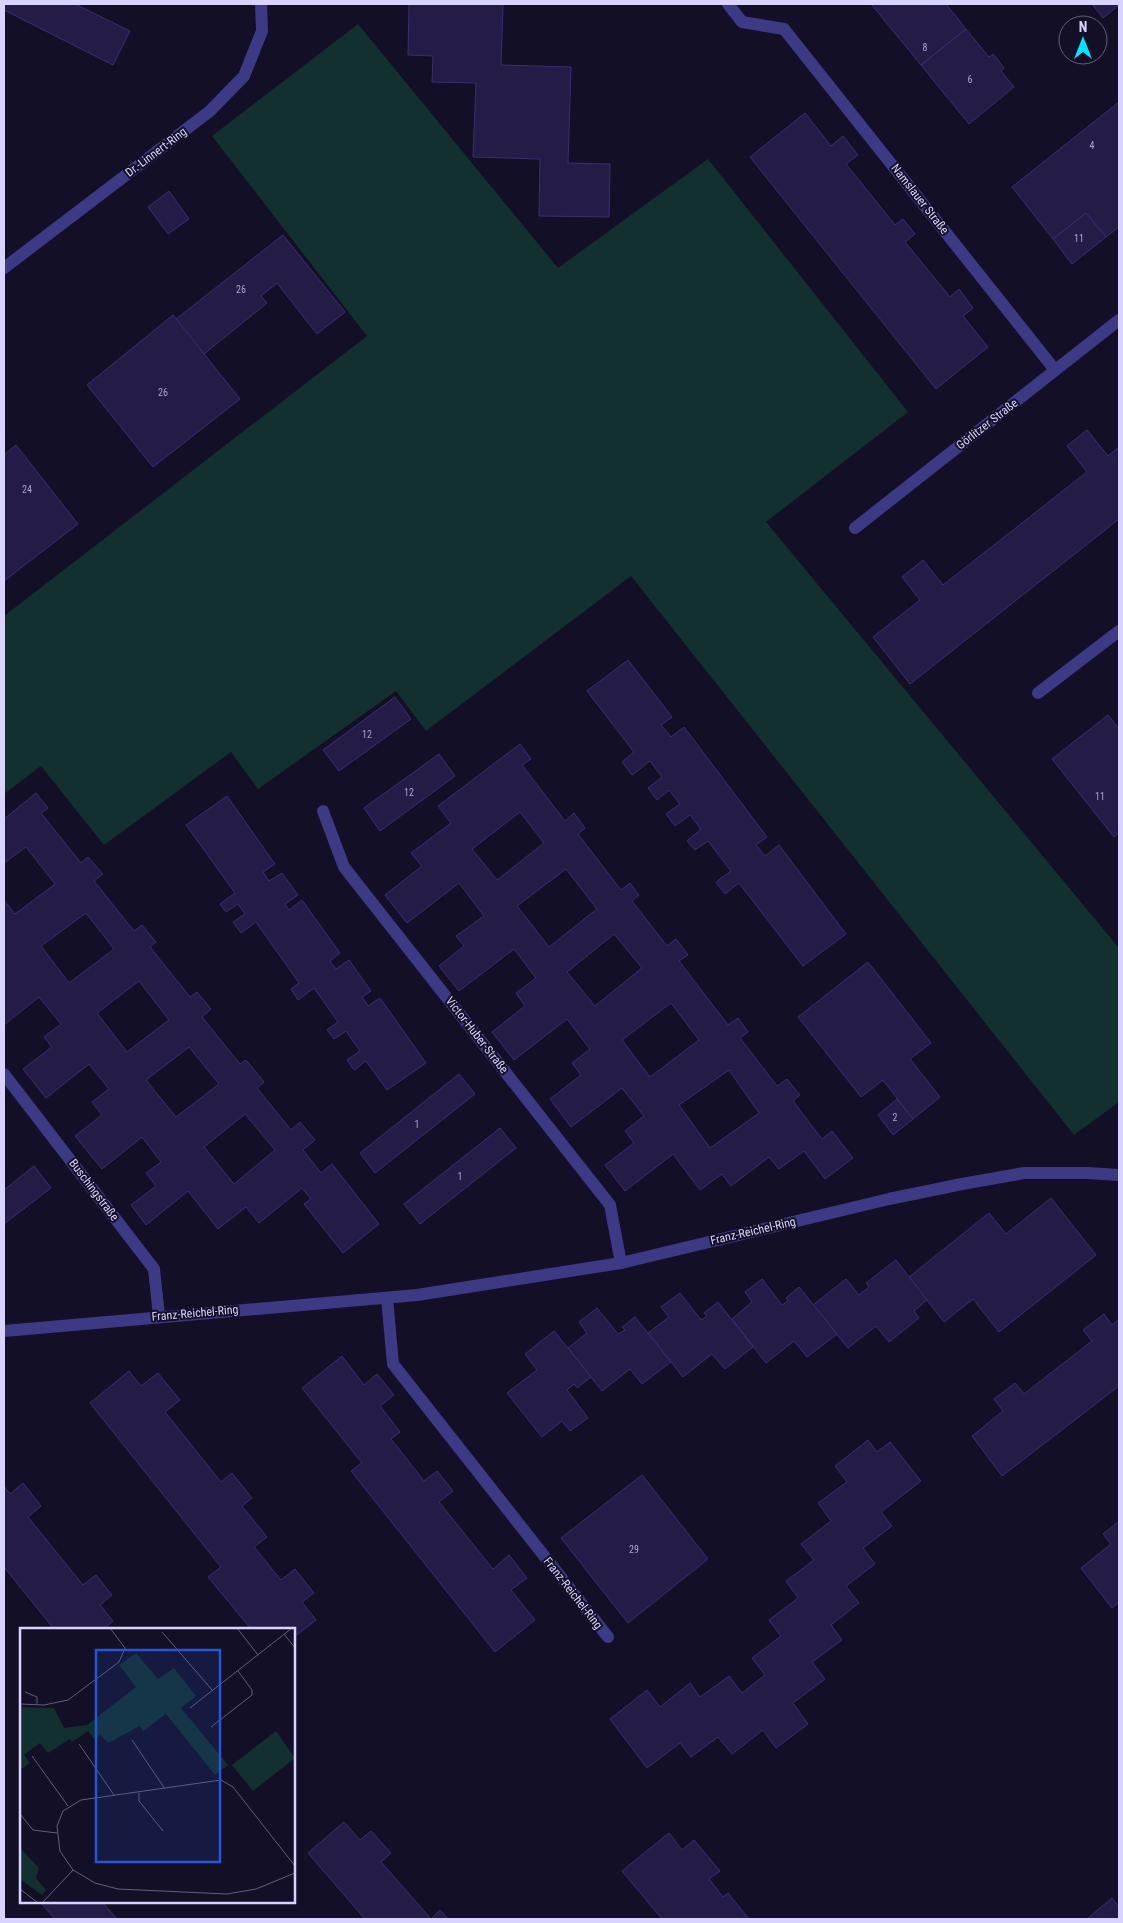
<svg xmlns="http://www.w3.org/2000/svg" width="1123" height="1923" font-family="'Roboto Condensed',sans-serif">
  <rect width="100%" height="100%" fill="#130f26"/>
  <path fill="#12302f" d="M 358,24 L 558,268 L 708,159 L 908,412 L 766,522 L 1119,948 L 1119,1102 L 1074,1135 L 631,576 L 426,731 L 396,691 L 258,789 L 231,752 L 104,845 L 41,766 L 4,794 L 4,616 L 367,336 L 212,136 Z"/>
  <g fill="#241b47" stroke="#3b2d73" fill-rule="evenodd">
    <path d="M 4,4 L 75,4 L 130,31 L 113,65 L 4,10 Z"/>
    <path d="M 409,4 L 503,4 L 501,65 L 571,67 L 568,163 L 610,164 L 609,217 L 539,216 L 540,159 L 473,157 L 476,83 L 432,82 L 433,56 L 408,55 Z"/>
    <path d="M 871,4 L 946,4 L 966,29 L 921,65 Z"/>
    <path d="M 1092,4 L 1119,4 L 1119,5 L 1103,18 Z"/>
    <path d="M 966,29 L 989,57 L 993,54 L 998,60 L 1004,68 L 1001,71 L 1014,87 L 969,124 L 921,65 Z"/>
    <path d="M 1119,102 L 1119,227 L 1106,237 L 1086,213 L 1053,239 L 1012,187 Z"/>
    <path d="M 805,113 L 831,146 L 843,136 L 858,155 L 846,164 L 895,225 L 903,219 L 915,234 L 905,242 L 950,297 L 959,289 L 973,308 L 963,316 L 988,347 L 936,389 L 750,157 Z"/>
    <path d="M 169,191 L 189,219 L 168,234 L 148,207 Z"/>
    <path d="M 1086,213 L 1106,237 L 1072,264 L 1053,239 Z"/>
    <path d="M 283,235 L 345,312 L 317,334 L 277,283 L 261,296 L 267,303 L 204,354 L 176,319 Z"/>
    <path d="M 173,315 L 240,399 L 153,467 L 87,385 Z"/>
    <path d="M 1087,430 L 1108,456 L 1119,447 L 1119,519 L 910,684 L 873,637 L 920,600 L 902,577 L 923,560 L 943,585 L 1087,472 L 1067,446 Z"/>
    <path d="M 16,445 L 78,524 L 4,581 L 4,455 Z"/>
    <path d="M 628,660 L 672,717 L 661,725 L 671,737 L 684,727 L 767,837 L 756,845 L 765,856 L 779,845 L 846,934 L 803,966 L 739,883 L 725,894 L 716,882 L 731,871 L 708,841 L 695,850 L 687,841 L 701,829 L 690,815 L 675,826 L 666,814 L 680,804 L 669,790 L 657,800 L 648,788 L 662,777 L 650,761 L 632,775 L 622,762 L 634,752 L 587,691 Z"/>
    <path d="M 395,697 L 411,719 L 339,771 L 323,750 Z"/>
    <path d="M 1108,715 L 1119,729 L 1119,833 L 1114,837 L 1052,759 Z"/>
    <path d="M 520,744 L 531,759 L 522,765 L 565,821 L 574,813 L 585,828 L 578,834 L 621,890 L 630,883 L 639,895 L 632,901 L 667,946 L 676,939 L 688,955 L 679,961 L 728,1025 L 738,1018 L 748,1032 L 740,1038 L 777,1086 L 787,1079 L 800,1095 L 793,1101 L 822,1139 L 832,1131 L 853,1158 L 825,1179 L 804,1151 L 779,1169 L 769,1157 L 731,1186 L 722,1174 L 700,1190 L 673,1154 L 625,1191 L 605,1165 L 634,1143 L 625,1131 L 644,1116 L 622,1088 L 571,1127 L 550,1099 L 581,1075 L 572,1063 L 590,1049 L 567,1019 L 514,1060 L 492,1032 L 525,1006 L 516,993 L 536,978 L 514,949 L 459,991 L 439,966 L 464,946 L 456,936 L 484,916 L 459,883 L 407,923 L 385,895 L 422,866 L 411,853 L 451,823 L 438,806 ZM 520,812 L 544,843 L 497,880 L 472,849 ZM 566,869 L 597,909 L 549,947 L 517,906 ZM 614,934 L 642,968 L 595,1006 L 567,972 ZM 671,1003 L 699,1040 L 650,1077 L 622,1040 ZM 729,1070 L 759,1113 L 710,1148 L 679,1105 Z"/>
    <path d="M 439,754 L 455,776 L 380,831 L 364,808 Z"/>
    <path d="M 36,793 L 48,808 L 41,813 L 81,863 L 88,857 L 103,874 L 94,881 L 134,931 L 142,925 L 156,942 L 150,947 L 190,997 L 197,992 L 211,1009 L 202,1017 L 240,1064 L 246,1060 L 264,1082 L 257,1088 L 291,1130 L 300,1122 L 315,1140 L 303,1150 L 321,1173 L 332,1164 L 379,1224 L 343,1253 L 304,1204 L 311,1199 L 302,1188 L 259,1223 L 246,1207 L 218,1229 L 188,1191 L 146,1225 L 131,1205 L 156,1186 L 146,1173 L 161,1162 L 142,1137 L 102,1169 L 75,1136 L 102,1115 L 92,1102 L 109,1089 L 89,1064 L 46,1098 L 23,1069 L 52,1047 L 44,1037 L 61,1024 L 39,997 L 4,1025 L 4,900 L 15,914 L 55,884 L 26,847 L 4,863 L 4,819 ZM 86,913 L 114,949 L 69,983 L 41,946 ZM 139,981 L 169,1020 L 127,1052 L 97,1013 ZM 189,1047 L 219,1084 L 176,1117 L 146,1080 ZM 245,1114 L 275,1150 L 234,1184 L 204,1147 Z"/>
    <path d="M 227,796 L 275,864 L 263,872 L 269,881 L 282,873 L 298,895 L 285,904 L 289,910 L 302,900 L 340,953 L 330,961 L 336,969 L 349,960 L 371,991 L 362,997 L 368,1006 L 380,998 L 426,1063 L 387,1090 L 366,1061 L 354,1070 L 347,1060 L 360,1051 L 346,1031 L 334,1039 L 327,1030 L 338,1022 L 314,988 L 298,1000 L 291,989 L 299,983 L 256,922 L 241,933 L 233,922 L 245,914 L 238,904 L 226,912 L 220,904 L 235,893 L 186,825 Z"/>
    <path d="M 868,962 L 931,1043 L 910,1059 L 940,1097 L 913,1119 L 883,1080 L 861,1097 L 798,1017 Z"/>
    <path d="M 459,1074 L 475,1094 L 375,1173 L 360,1153 Z"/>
    <path d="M 897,1099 L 913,1119 L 893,1135 L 878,1115 Z"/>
    <path d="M 500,1128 L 516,1148 L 420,1224 L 404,1204 Z"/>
    <path d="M 34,1166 L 51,1188 L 4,1224 L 4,1190 Z"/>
    <path d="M 1051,1198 L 1096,1255 L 999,1332 L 973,1299 L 944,1322 L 909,1277 L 989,1213 L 1006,1234 Z"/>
    <path d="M 896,1260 L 927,1300 L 914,1311 L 919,1318 L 889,1342 L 876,1326 L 848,1348 L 813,1305 L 846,1279 L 859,1295 L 869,1287 L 866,1283 Z"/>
    <path d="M 762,1279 L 782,1305 L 788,1301 L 786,1298 L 799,1287 L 837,1334 L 807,1357 L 794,1341 L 766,1363 L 732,1319 L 752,1302 L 745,1292 Z"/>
    <path d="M 680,1293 L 701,1320 L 707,1316 L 704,1313 L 718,1302 L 753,1347 L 725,1369 L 712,1354 L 683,1377 L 648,1333 L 669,1317 L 661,1307 Z"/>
    <path d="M 597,1308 L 618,1334 L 625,1330 L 622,1327 L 635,1317 L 671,1362 L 642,1384 L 630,1369 L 602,1391 L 568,1348 L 587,1333 L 579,1322 Z"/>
    <path d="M 1104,1314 L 1112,1325 L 1119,1319 L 1119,1386 L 1002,1476 L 972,1436 L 1003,1411 L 994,1399 L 1015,1383 L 1024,1394 L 1092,1341 L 1083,1330 Z"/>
    <path d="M 554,1331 L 591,1377 L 577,1388 L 574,1384 L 567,1390 L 588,1418 L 570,1431 L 562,1421 L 542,1437 L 507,1393 L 537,1370 L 525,1354 Z"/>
    <path d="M 342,1356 L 364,1385 L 377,1374 L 394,1395 L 380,1406 L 400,1432 L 391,1439 L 424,1481 L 437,1471 L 453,1491 L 439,1502 L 493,1569 L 509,1555 L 527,1578 L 511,1590 L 535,1620 L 495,1652 L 351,1471 L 362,1463 L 302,1388 Z"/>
    <path d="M 129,1371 L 141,1386 L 158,1373 L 180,1400 L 165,1412 L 221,1482 L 232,1473 L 252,1498 L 242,1506 L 267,1537 L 254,1547 L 281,1580 L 295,1569 L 314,1593 L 302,1602 L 316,1620 L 294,1637 L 294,1629 L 251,1629 L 208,1577 L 221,1567 L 90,1403 Z"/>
    <path d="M 868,1440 L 877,1452 L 890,1442 L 921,1481 L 881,1512 L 892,1526 L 863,1548 L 875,1564 L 846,1586 L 859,1603 L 831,1625 L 842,1640 L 812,1662 L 825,1679 L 793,1703 L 808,1724 L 776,1748 L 763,1730 L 732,1754 L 718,1737 L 691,1757 L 680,1743 L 647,1768 L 610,1719 L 647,1690 L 660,1707 L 690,1683 L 700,1697 L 729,1676 L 742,1693 L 765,1675 L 752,1658 L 781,1636 L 769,1620 L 798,1598 L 786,1581 L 814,1560 L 801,1544 L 831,1521 L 818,1503 L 847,1482 L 835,1466 Z"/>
    <path d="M 642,1475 L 708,1559 L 628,1623 L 561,1538 Z"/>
    <path d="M 23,1483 L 41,1506 L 28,1517 L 83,1585 L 96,1575 L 112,1595 L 100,1605 L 113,1621 L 103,1629 L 54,1629 L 4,1567 L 4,1486 L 10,1494 Z"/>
    <path d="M 1119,1521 L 1119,1602 L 1112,1608 L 1081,1568 L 1111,1544 L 1103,1534 Z"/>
    <path d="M 344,1822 L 360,1840 L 371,1831 L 391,1853 L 381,1862 L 431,1919 L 440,1910 L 448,1919 L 365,1919 L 308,1853 Z"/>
    <path d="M 669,1833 L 682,1850 L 694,1840 L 720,1871 L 709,1879 L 723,1897 L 728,1893 L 749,1919 L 662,1919 L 622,1871 Z"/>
    <path d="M 1112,1898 L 1119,1907 L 1119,1919 L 1087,1919 Z"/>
    <path d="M 40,1902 L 102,1902 L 117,1919 L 55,1919 Z"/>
  </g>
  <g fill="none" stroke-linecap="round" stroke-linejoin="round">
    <path stroke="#3d3a85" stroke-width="12" d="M 728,4 L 742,22 L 784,29"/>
    <g stroke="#3d3a85" stroke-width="12">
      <path d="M 784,29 L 1055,370"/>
      <path d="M 4,268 L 210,111 L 244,76 L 262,31 L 261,4"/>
      <path d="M 855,528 L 1119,320"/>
      <path d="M 1038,693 L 1119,631"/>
      <path d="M 323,811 L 344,867 L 610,1205 L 621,1263"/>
      <path d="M 4,1074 L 154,1269 L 159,1316"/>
      <path d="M 387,1298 L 393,1364 L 608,1637"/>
      <path d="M 4,1331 L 417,1295 L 621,1263 L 889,1199 L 962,1184 L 1024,1173 L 1088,1173 L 1119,1175"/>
    </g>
  </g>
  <g text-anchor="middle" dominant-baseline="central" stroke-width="4" stroke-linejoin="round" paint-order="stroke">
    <g font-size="10" fill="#aca6d1">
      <text x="925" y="47">8</text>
      <text x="970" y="79">6</text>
      <text x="1092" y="145">4</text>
      <text x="1079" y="238">11</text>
      <text x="241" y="289">26</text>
      <text x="163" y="392">26</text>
      <text x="27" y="489">24</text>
      <text x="367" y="734">12</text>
      <text x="409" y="792">12</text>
      <text x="1100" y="796">11</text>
      <text x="895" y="1117">2</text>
      <text x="417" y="1124">1</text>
      <text x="460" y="1176">1</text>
      <text x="634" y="1549">29</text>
    </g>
    <g font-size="12" fill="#d9d4ff" stroke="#130f26">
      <text transform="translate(156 152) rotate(-37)">Dr.-Linnert-Ring</text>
      <text transform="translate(920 199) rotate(52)">Namslauer Straße</text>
      <text transform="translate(987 424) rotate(-38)">Görlitzer Straße</text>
      <text transform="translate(477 1035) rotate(52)">Victor-Huber-Straße</text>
      <text transform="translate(94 1190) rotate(53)">Buschingstraße</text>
      <text transform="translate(753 1231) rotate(-13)">Franz-Reichel-Ring</text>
      <text transform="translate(195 1313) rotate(-5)">Franz-Reichel-Ring</text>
      <text transform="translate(573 1593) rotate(52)">Franz-Reichel-Ring</text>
    </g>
  </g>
  <g transform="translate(20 1628)">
    <rect width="275" height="275" fill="#130f26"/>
    <path d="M 116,25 L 138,51 L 154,40 L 176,68 L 161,80 L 208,137 L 195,147 L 146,86 L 123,103 L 120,98 L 88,115 L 81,107 L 74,111 L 68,103 L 52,114 L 50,111 L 28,125 L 20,115 L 4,127 L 10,135 L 0,142 L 0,79 L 34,80 L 44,100 L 67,97 L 116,59 L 99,37 ZM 256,103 L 275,130 L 233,163 L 212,137 ZM 0,220 L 19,240 L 16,250 L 26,262 L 22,267 L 0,251 Z" fill="#12302f"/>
    <path fill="none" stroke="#625e7d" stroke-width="1" d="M 217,0 L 238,27M 142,4 L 193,63M 264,6 L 275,20M 5,64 L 17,69 L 17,77M 0,76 L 24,77 L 48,72 L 99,34 L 105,20 L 90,0M 170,80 L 272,0M 191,99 L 232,67 L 232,62 L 218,43M 112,112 L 145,161M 59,116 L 94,167M 12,128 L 48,178M 119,165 L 119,173 L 143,203M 0,186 L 13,202 L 37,205M 275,238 L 213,159 L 201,152 L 61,172 L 43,183 L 37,198 L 40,223 L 53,242 L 75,255 L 98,261 L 207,266 L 236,261 L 275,245M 0,261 L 18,275M 22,275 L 53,242"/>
    <path fill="#2655da" fill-opacity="0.15" stroke="#2655da" stroke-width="2.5" d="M 76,22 L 200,22 L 200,234 L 76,234 Z"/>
    <rect width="275" height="275" fill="none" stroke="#d9d4ff" stroke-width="2.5"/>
  </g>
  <rect width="1123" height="1923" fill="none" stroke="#d9d4ff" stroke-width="10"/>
  <g transform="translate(1083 40)"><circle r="24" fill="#130f26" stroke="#625e7d"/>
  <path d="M0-4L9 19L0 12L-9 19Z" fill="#00e5ff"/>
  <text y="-8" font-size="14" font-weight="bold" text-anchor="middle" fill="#d9d4ff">N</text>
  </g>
</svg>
